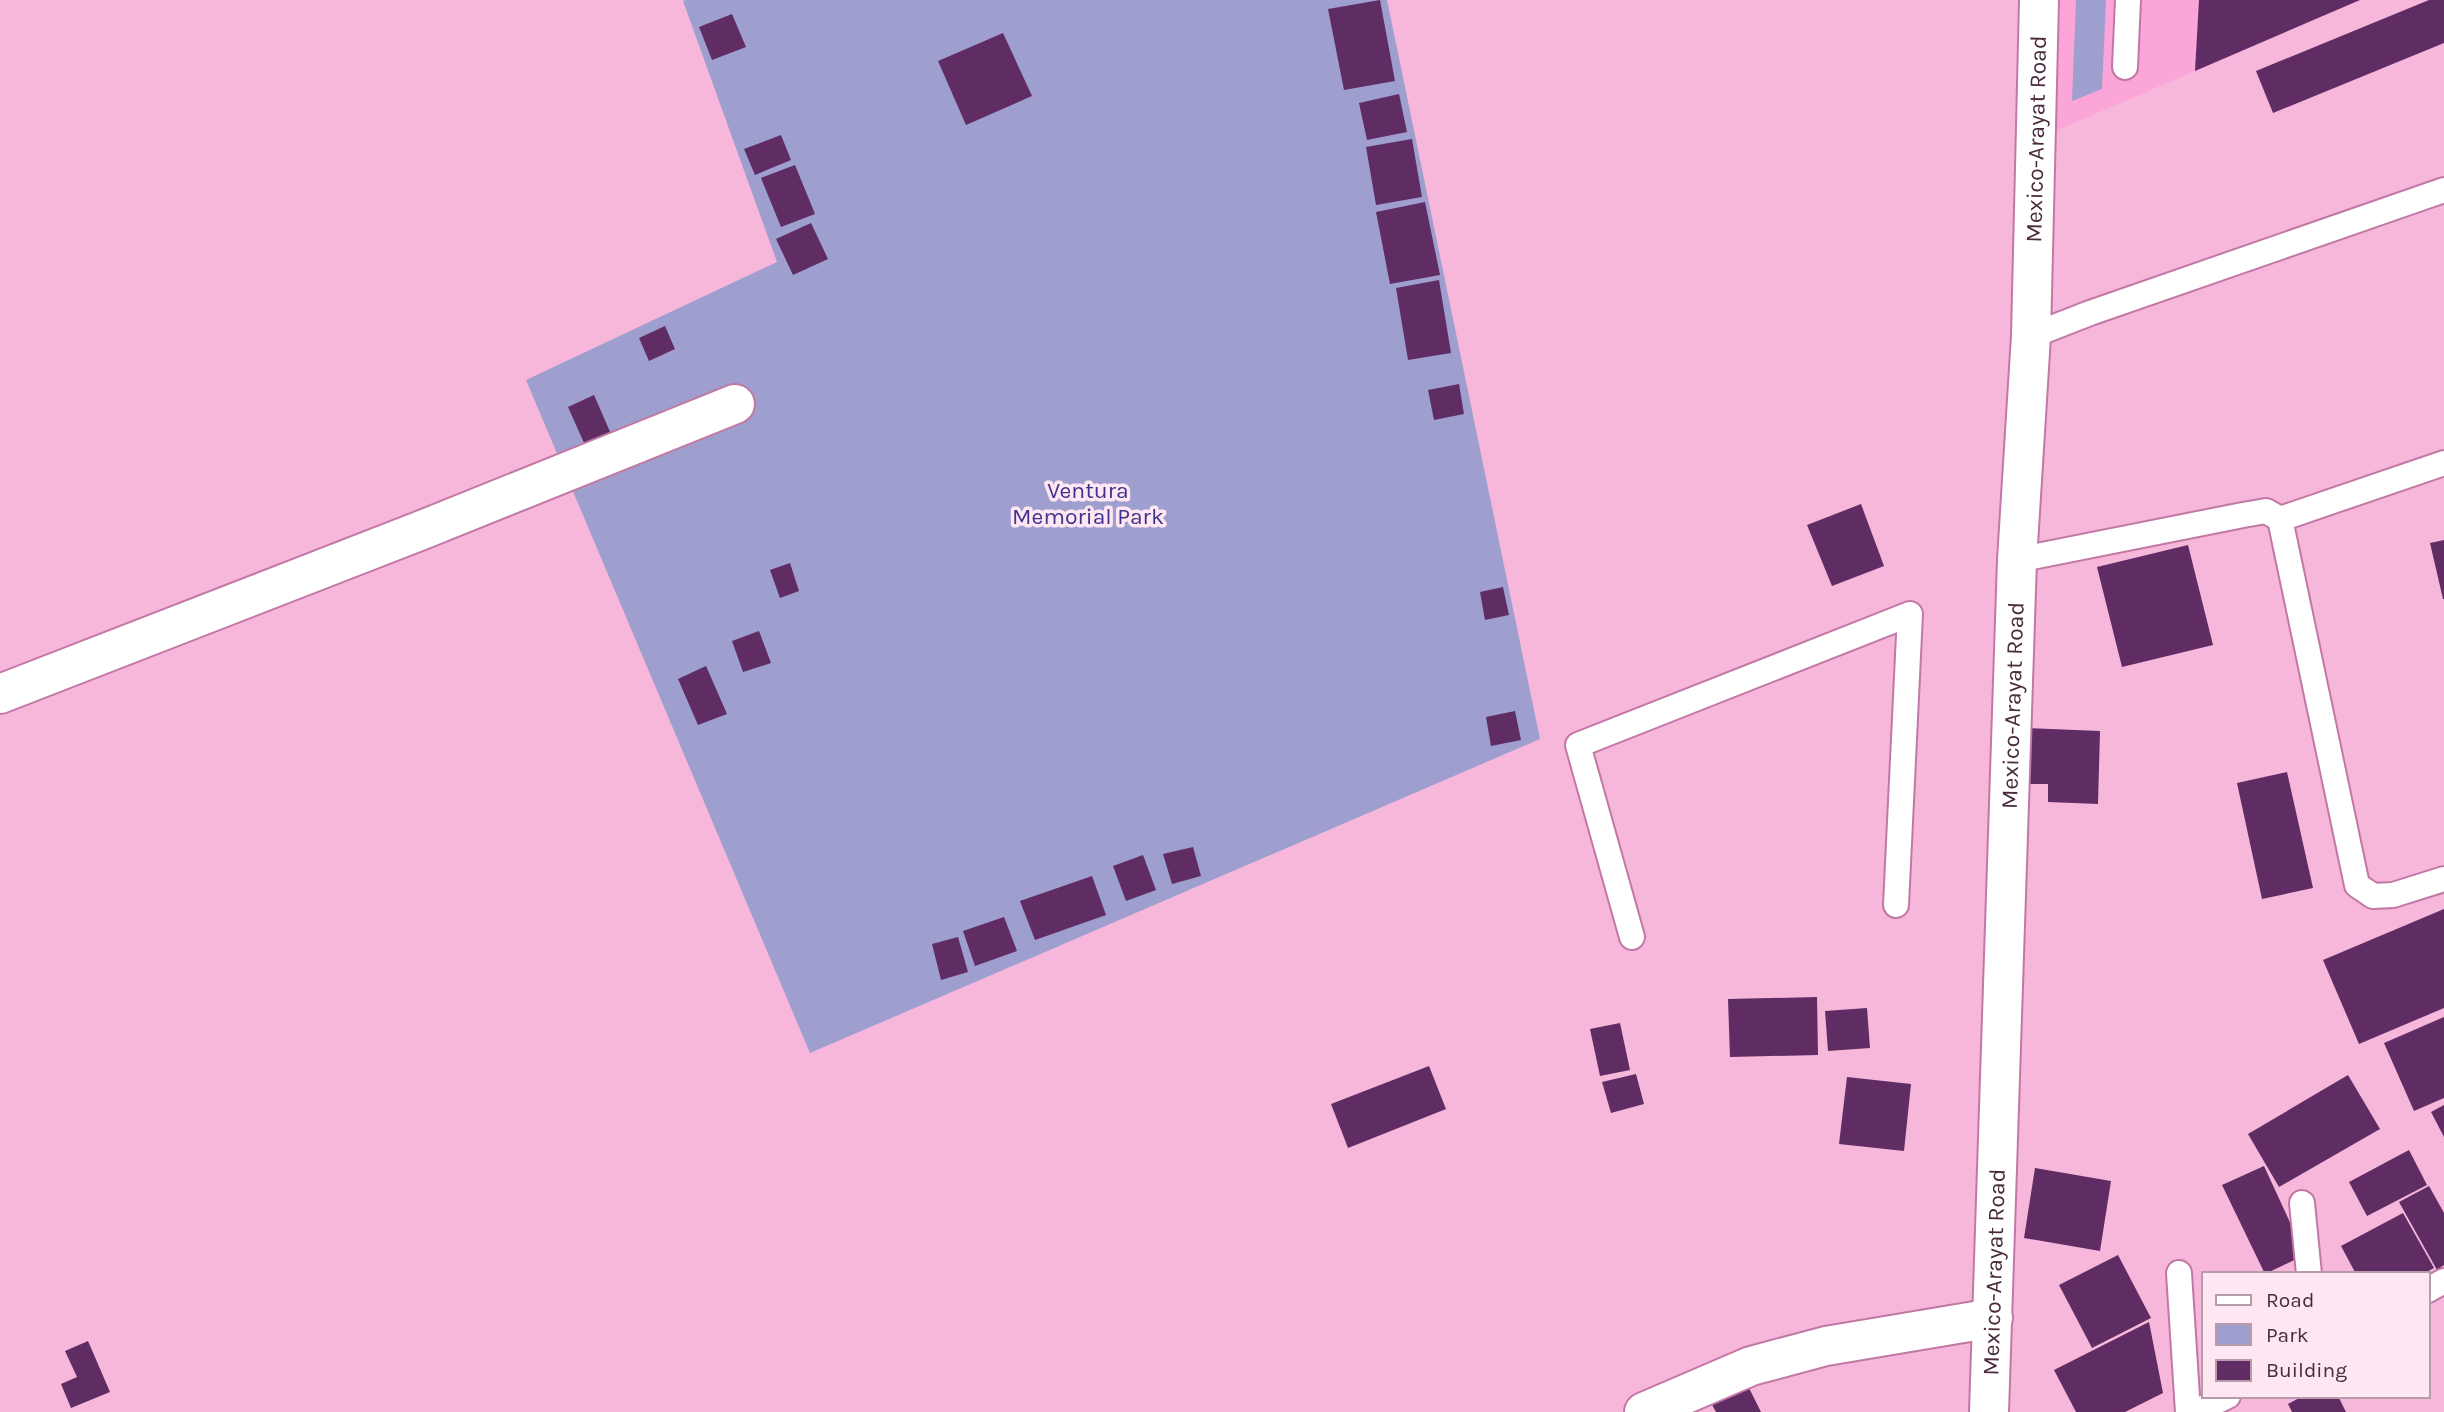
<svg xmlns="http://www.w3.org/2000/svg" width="2444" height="1412" font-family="Karla,sans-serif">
  <rect width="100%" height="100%" fill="#f6b7db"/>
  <path fill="#fba5d8" d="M 2060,0 L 2360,0 L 2055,131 Z"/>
  <g fill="#9e9fcf">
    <path d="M 686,0 L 1387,0 L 1540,739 L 810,1053 L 526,380 L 777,262 L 683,1 Z"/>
    <path d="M 2076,0 L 2106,0 L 2102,89 L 2072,101 Z"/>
  </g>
  <g fill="#5f2c64">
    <path d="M 1380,0 L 1395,81 L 1344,90 L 1328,9 Z"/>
    <path d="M 2199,0 L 2360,0 L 2195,71 Z"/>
    <path d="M 2429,0 L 2444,0 L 2444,43 L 2273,113 L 2256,71 Z"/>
    <path d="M 732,14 L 746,47 L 712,60 L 699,27 Z"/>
    <path d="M 1003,33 L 1032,96 L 966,125 L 938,61 Z"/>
    <path d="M 1399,94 L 1407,132 L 1367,140 L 1359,103 Z"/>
    <path d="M 781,135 L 791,160 L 755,175 L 744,149 Z"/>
    <path d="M 1412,139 L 1422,197 L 1376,205 L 1366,147 Z"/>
    <path d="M 795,165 L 815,214 L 781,227 L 761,178 Z"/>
    <path d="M 1425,202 L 1440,275 L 1390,284 L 1376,212 Z"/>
    <path d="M 811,223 L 828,259 L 793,275 L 776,239 Z"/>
    <path d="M 1439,280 L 1451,353 L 1408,360 L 1396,288 Z"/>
    <path d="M 665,326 L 675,349 L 649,361 L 639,338 Z"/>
    <path d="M 1459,384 L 1464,414 L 1434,420 L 1428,390 Z"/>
    <path d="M 594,395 L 611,434 L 585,445 L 568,407 Z"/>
    <path d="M 1861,504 L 1884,566 L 1832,586 L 1807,525 Z"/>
    <path d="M 2444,540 L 2444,599 L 2443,599 L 2430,543 Z"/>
    <path d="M 2188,545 L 2213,645 L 2122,667 L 2097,567 Z"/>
    <path d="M 790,563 L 799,591 L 780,598 L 770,570 Z"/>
    <path d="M 1503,587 L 1509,615 L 1485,620 L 1480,592 Z"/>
    <path d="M 759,631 L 771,663 L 743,672 L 732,641 Z"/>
    <path d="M 706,666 L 727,714 L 698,725 L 678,679 Z"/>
    <path d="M 1515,711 L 1521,740 L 1491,746 L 1486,717 Z"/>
    <path d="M 2028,728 L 2100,731 L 2098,804 L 2048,802 L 2048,784 L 2026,784 Z"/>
    <path d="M 2287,772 L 2313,888 L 2262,899 L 2237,783 Z"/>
    <path d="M 1193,847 L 1201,876 L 1172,884 L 1163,854 Z"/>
    <path d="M 1143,855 L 1156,890 L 1126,901 L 1113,866 Z"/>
    <path d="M 1092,876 L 1106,915 L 1035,940 L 1020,901 Z"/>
    <path d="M 2444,909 L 2444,1008 L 2359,1044 L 2323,960 Z"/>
    <path d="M 1004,917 L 1017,951 L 975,966 L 963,931 Z"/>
    <path d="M 958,937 L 968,972 L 941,980 L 932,944 Z"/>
    <path d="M 1817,997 L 1818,1055 L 1730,1057 L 1728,999 Z"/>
    <path d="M 1867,1008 L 1870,1048 L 1828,1051 L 1825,1011 Z"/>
    <path d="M 2444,1017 L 2444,1098 L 2414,1111 L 2384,1043 Z"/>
    <path d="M 1620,1023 L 1630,1070 L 1600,1076 L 1590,1029 Z"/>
    <path d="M 1429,1066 L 1446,1109 L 1348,1148 L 1331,1104 Z"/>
    <path d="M 1636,1074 L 1644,1104 L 1611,1113 L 1602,1082 Z"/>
    <path d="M 2348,1075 L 2380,1129 L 2279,1187 L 2248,1134 Z"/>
    <path d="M 1847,1077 L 1911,1084 L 1904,1151 L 1839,1144 Z"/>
    <path d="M 2444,1105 L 2444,1137 L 2431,1112 Z"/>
    <path d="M 2409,1150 L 2427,1185 L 2367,1216 L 2349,1182 Z"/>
    <path d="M 2264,1166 L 2305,1255 L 2265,1274 L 2222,1185 Z"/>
    <path d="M 2035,1168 L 2111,1181 L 2100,1251 L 2024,1238 Z"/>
    <path d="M 2429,1186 L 2444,1213 L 2444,1265 L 2437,1270 L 2399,1202 Z"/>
    <path d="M 2403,1213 L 2434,1268 L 2423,1274 L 2356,1274 L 2341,1246 Z"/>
    <path d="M 2118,1255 L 2151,1318 L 2092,1348 L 2059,1285 Z"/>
    <path d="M 2149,1322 L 2163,1393 L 2125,1412 L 2076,1412 L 2054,1370 Z"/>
    <path d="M 88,1341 L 110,1392 L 71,1408 L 61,1384 L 77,1377 L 65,1351 Z"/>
    <path d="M 1747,1384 L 1761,1412 L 1716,1412 L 1710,1401 Z"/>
    <path d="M 2303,1396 L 2338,1396 L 2346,1412 L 2292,1412 L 2288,1404 Z"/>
  </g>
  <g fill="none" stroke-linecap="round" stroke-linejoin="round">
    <defs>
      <g id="lane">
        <path d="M 2125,67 L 2128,0"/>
        <path d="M 2031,336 L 2090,313 L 2444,190"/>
        <path d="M 2280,519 L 2357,885 L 2373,896 L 2393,895 L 2444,879"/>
        <path d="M 2017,560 L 2243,515 L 2266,511 L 2280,519 L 2444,463"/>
        <path d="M 1632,937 L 1578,745 L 1910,614 L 1896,905"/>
        <path d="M 2302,1203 L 2309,1274"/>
        <path d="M 2179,1273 L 2188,1412"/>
        <path d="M 2428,1290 L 2444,1281"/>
        <path d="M 2195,1412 L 2228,1396"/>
      </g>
      <g id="street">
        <path d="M 0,694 L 422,530 L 735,404"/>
        <path d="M 1644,1412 L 1751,1366 L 1826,1346 L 1993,1318"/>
      </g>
      <g id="secondary">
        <path id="s1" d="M 1989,1412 L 2017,560 L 2031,336 L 2039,0"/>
      </g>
    </defs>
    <use href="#lane" stroke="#c278a4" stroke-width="28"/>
    <use href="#street" stroke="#c278a4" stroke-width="42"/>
    <use href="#secondary" stroke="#c278a4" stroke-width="42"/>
    <use href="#lane" stroke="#fff" stroke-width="24"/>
    <use href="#street" stroke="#fff" stroke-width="38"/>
    <use href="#secondary" stroke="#fff" stroke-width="38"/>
  </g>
  <g text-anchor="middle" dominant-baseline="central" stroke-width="7" stroke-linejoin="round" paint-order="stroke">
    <g font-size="23" fill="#4a2b3e" stroke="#ffe6f3">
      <text stroke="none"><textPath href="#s1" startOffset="1274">Mexico-Arayat Road</textPath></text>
      <text stroke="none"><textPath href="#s1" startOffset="707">Mexico-Arayat Road</textPath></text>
      <text stroke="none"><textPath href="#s1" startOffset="140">Mexico-Arayat Road</textPath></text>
    </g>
    <g font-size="23" fill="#3e338a" stroke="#ffe6f3">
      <text x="1088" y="490">Ventura<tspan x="1088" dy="26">Memorial Park</tspan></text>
    </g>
  </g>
  <rect x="2202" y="1272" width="228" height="126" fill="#ffe6f3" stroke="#b79bab" stroke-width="2"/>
  <rect x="2216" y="1295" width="35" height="10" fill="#ffffff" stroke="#b79bab" stroke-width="2"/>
  <text x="2266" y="1307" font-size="21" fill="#4a2b3e">Road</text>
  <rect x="2216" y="1324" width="35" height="21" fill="#9e9fcf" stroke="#b79bab" stroke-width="2"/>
  <text x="2266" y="1342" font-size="21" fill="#4a2b3e">Park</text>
  <rect x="2216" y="1360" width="35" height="21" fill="#5f2c64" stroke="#b79bab" stroke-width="2"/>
  <text x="2266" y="1377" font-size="21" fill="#4a2b3e">Building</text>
</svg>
